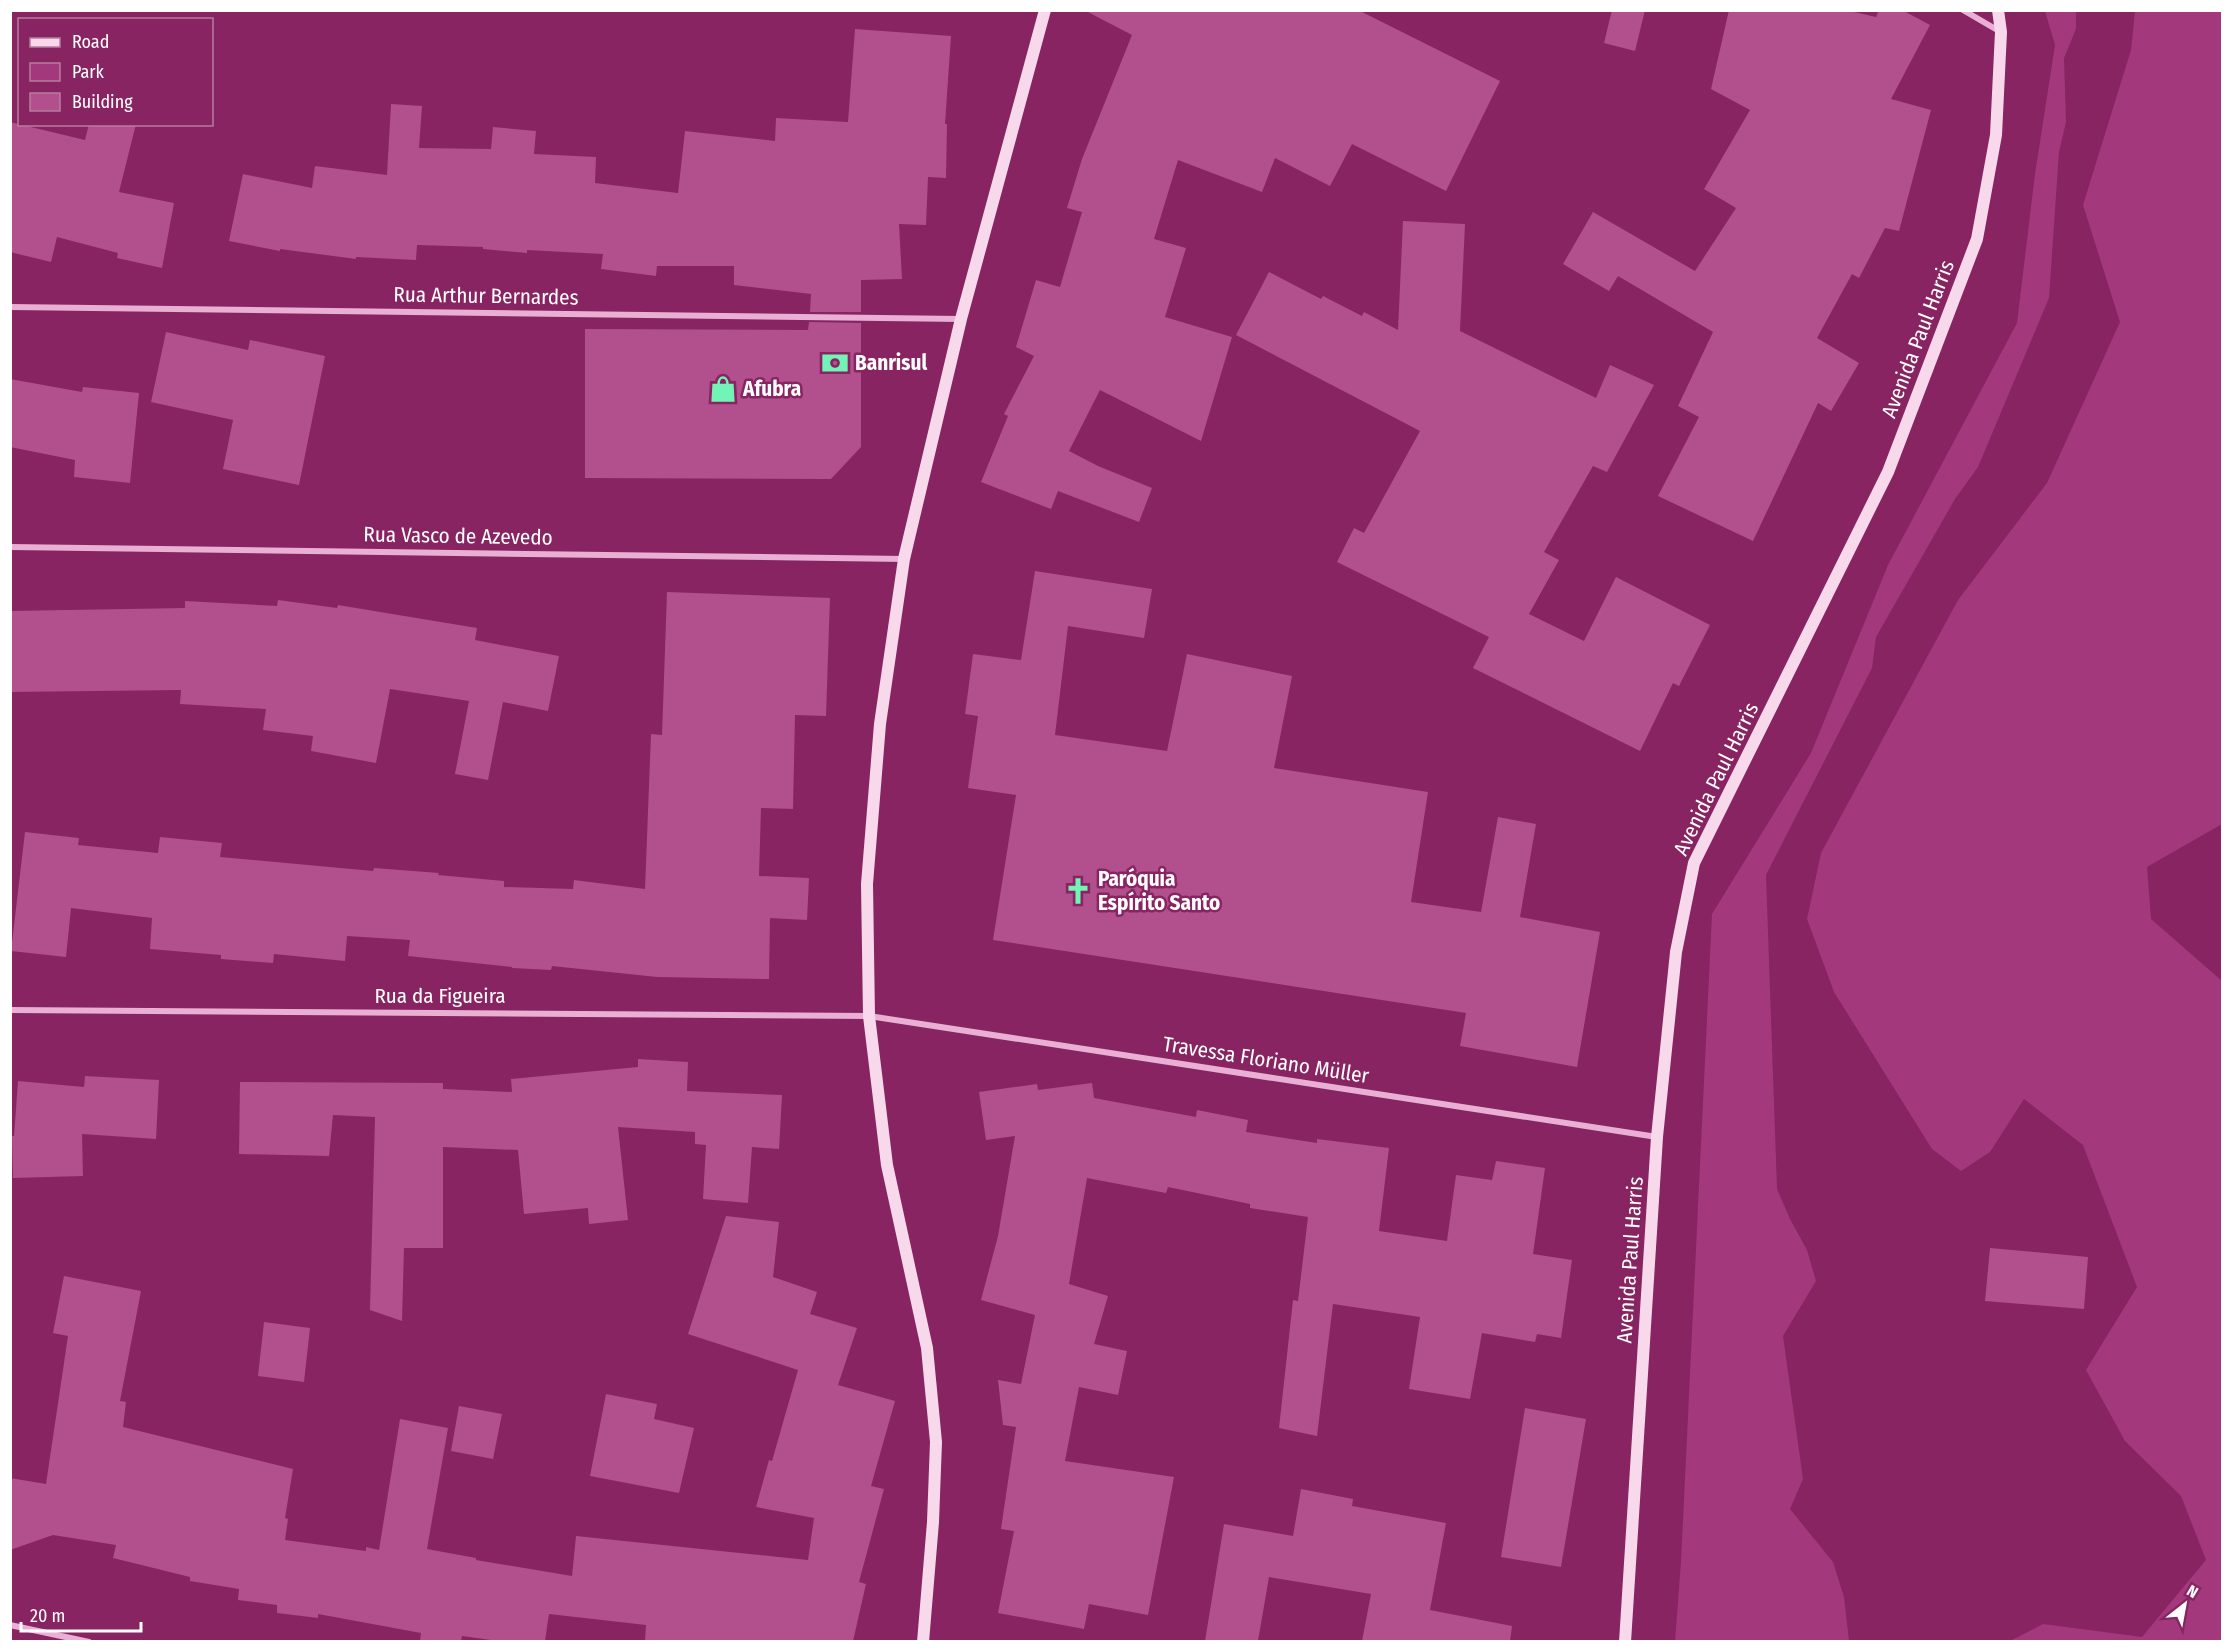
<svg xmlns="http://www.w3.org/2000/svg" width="2233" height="1652" font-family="'Fira Sans Condensed',sans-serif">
  <rect width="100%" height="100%" fill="#872461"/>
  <g fill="#a4387c">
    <path d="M 2045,11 L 2076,11 L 2076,29 L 2064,58 L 2066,122 L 2059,152 L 2049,298 L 1978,467 L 1955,499 L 1876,637 L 1872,668 L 1766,875 L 1777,1189 L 1790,1219 L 1807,1250 L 1816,1281 L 1783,1336 L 1803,1479 L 1790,1509 L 1833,1562 L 1844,1597 L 1849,1641 L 1675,1641 L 1681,1562 L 1712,914 L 1811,753 L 1888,565 L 2017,323 L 2035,174 L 2055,45 Z"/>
    <path d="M 2135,11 L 2222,11 L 2222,824 L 2147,867 L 2151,919 L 2222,981 L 2222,1641 L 2010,1641 L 2043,1624 L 2142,1637 L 2206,1560 L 2181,1496 L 2125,1441 L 2086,1370 L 2137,1287 L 2083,1145 L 2024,1099 L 1990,1152 L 1961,1171 L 1932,1149 L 1834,992 L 1807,919 L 1821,853 L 1958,600 L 2047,483 L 2120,322 L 2083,205 L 2131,50 Z"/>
  </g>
  <g fill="#b1508d">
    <path d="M 1084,10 L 1358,10 L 1500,81 L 1446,191 L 1352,144 L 1330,186 L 1275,158 L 1262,192 L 1178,160 L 1154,239 L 1186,248 L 1165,317 L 1232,337 L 1201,441 L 1100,390 L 1069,451 L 1098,466 L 1152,488 L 1139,522 L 1058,491 L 1051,509 L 981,482 L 1008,416 L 1004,414 L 1034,356 L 1016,347 L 1036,280 L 1060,287 L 1082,212 L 1067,208 L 1082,159 L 1132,35 Z"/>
    <path d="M 1612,10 L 1645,10 L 1635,51 L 1604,43 Z"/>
    <path d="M 1729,10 L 1845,10 L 1876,17 L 1879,10 L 1902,10 L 1930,25 L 1891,99 L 1931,110 L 1899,231 L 1885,228 L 1859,278 L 1852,274 L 1817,338 L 1859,363 L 1831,411 L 1818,403 L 1753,541 L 1658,496 L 1699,417 L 1678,406 L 1713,332 L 1618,276 L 1609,291 L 1563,264 L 1593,212 L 1695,271 L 1736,208 L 1704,189 L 1750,110 L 1711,89 Z"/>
    <path d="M 855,29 L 951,36 L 945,124 L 947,124 L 946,178 L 928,177 L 926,225 L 899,224 L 902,279 L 861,280 L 861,312 L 810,312 L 811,294 L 734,285 L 734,266 L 657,266 L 656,276 L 601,269 L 603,254 L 527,250 L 527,253 L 483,249 L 483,247 L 417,245 L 416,260 L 356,257 L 356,259 L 280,249 L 280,251 L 229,241 L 243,174 L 312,188 L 315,166 L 387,175 L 391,104 L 422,106 L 419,148 L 491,149 L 493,127 L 536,131 L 534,154 L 596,157 L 595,183 L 678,193 L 685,131 L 775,141 L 776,118 L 848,122 Z"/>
    <path d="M 10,122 L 85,140 L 89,124 L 136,124 L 119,192 L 174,203 L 162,268 L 117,258 L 118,253 L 57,237 L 51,262 L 10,252 Z"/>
    <path d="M 1403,221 L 1465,224 L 1460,331 L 1596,398 L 1610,365 L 1654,385 L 1607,472 L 1593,466 L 1544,552 L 1559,560 L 1529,614 L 1584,641 L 1616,577 L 1710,625 L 1679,686 L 1673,683 L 1640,751 L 1473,668 L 1489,637 L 1337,562 L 1354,528 L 1364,533 L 1420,431 L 1236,335 L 1269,272 L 1321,299 L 1323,296 L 1362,316 L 1364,312 L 1398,330 Z"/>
    <path d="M 809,322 L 861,323 L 861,447 L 831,479 L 585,478 L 585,329 L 808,330 Z"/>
    <path d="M 166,332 L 248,350 L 250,340 L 325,356 L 299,485 L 223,469 L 233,420 L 151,402 Z"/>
    <path d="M 10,379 L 82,392 L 83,387 L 139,393 L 130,483 L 74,477 L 75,460 L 10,447 Z"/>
    <path d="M 1035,571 L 1152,589 L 1144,638 L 1068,626 L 1055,735 L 1167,751 L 1187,654 L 1292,676 L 1274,768 L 1428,792 L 1411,902 L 1481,912 L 1498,817 L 1536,824 L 1520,917 L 1600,932 L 1577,1067 L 1460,1046 L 1466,1013 L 993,940 L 1016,795 L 968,788 L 978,716 L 965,714 L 973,654 L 1021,660 Z"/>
    <path d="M 667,592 L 830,598 L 826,716 L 795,715 L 793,809 L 761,808 L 759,876 L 809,878 L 807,920 L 770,918 L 769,979 L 657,977 L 552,966 L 551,970 L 512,968 L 512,967 L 408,956 L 410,940 L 347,936 L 345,961 L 274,954 L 273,963 L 221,959 L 221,955 L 150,949 L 152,918 L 71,908 L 66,957 L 11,951 L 25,832 L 79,838 L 78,845 L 158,853 L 160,837 L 222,843 L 220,857 L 373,871 L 374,868 L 439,873 L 438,875 L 504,881 L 504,887 L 573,889 L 574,880 L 645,889 L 651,734 L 662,735 Z"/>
    <path d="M 278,600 L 337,608 L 338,605 L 477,628 L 475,640 L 559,656 L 548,711 L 503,702 L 488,780 L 455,774 L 469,701 L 390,689 L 376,763 L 311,751 L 313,736 L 263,730 L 266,709 L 180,704 L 181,690 L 10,692 L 10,611 L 185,608 L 185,601 L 277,606 Z"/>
    <path d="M 638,1059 L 688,1062 L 687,1091 L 782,1095 L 779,1149 L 752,1147 L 748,1203 L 703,1199 L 706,1145 L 695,1144 L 695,1132 L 618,1127 L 628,1220 L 589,1224 L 588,1208 L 524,1214 L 518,1150 L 443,1147 L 443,1248 L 404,1248 L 402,1321 L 370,1310 L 375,1117 L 333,1115 L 329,1156 L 239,1154 L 240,1082 L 443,1083 L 443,1089 L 512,1092 L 511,1079 L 638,1067 Z"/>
    <path d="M 85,1076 L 159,1080 L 156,1139 L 82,1134 L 83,1176 L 13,1178 L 12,1136 L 14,1136 L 18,1081 L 84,1087 Z"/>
    <path d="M 1092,1083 L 1094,1098 L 1196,1117 L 1197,1110 L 1248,1120 L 1246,1132 L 1317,1143 L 1317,1139 L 1389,1148 L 1379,1231 L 1447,1241 L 1456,1175 L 1492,1180 L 1496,1161 L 1545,1168 L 1533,1254 L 1572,1260 L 1561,1338 L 1537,1334 L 1535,1342 L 1482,1333 L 1470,1399 L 1409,1389 L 1420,1317 L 1333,1304 L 1317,1436 L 1279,1428 L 1293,1300 L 1298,1301 L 1308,1217 L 1250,1208 L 1250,1204 L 1168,1187 L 1166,1193 L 1087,1178 L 1069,1284 L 1108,1296 L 1094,1344 L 1127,1351 L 1118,1395 L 1079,1387 L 1065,1461 L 1174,1477 L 1148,1615 L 1089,1604 L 1084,1629 L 998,1613 L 1014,1531 L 1001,1529 L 1016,1427 L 1003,1425 L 998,1380 L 1021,1384 L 1035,1315 L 981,1300 L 998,1236 L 1015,1136 L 986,1140 L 979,1092 L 1037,1084 L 1038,1090 Z"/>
    <path d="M 726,1216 L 779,1222 L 773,1277 L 817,1292 L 810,1314 L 857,1328 L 838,1385 L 895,1401 L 871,1486 L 884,1489 L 859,1582 L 866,1584 L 853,1641 L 645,1641 L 646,1625 L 549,1614 L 545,1641 L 498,1641 L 462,1636 L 461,1641 L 420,1641 L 421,1633 L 318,1614 L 318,1618 L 277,1613 L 277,1605 L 238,1600 L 239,1589 L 190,1581 L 190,1577 L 113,1558 L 116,1545 L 53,1535 L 10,1550 L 10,1478 L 46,1484 L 68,1336 L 53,1333 L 64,1276 L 141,1291 L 120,1401 L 126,1402 L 123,1427 L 293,1469 L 285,1518 L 288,1519 L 285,1540 L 366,1551 L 366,1547 L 379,1550 L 400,1419 L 448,1428 L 427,1549 L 476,1558 L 476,1560 L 572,1576 L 576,1536 L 808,1560 L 814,1518 L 756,1507 L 769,1460 L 772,1461 L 798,1370 L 688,1334 Z"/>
    <path d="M 1990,1248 L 2088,1257 L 2084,1309 L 1985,1301 Z"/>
    <path d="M 264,1322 L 310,1328 L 304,1382 L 258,1376 Z"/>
    <path d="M 606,1394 L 657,1404 L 654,1419 L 694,1428 L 679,1493 L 590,1476 Z"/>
    <path d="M 459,1406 L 502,1414 L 493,1459 L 451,1451 Z"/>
    <path d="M 1525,1408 L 1586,1419 L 1561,1567 L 1501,1557 Z"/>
    <path d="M 1301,1489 L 1353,1499 L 1352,1506 L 1446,1523 L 1430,1610 L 1512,1626 L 1510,1641 L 1362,1641 L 1371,1594 L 1269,1577 L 1258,1641 L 1205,1641 L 1224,1524 L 1293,1536 Z"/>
  </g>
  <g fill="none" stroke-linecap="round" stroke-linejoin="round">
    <g stroke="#e9afd4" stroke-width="6">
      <path d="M 1963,10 L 1999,31"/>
      <path d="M 10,307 L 961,319"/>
      <path d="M 10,547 L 904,559"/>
      <path d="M 10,1010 L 869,1016 L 1657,1137"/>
      <path d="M 10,1625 L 89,1642"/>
    </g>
    <g stroke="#f8d9ec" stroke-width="12">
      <path d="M 923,1642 L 933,1522 L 936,1442 L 927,1348 L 887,1165 L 869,1016 L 867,884 L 880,724 L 904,559 L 961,319 L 1045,10"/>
      <path d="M 1625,1642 L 1657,1137 L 1676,952 L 1694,863 L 1888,472 L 1977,239 L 1996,135 L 2001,32 L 1998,10"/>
    </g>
  </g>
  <defs>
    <symbol id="bank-bare" viewBox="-9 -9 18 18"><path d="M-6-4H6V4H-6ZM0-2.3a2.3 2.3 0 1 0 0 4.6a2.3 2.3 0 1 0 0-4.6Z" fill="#72f4b7" stroke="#872461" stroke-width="2.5" paint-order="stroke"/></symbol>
    <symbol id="shop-bare" viewBox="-9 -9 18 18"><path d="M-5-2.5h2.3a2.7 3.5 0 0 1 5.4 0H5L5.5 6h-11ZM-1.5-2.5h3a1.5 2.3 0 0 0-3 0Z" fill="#72f4b7" stroke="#872461" stroke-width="2.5" paint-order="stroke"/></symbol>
    <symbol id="church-bare" viewBox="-9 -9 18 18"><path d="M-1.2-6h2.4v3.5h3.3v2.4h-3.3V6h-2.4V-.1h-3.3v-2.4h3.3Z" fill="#72f4b7" stroke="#872461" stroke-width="2.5" paint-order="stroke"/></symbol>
  </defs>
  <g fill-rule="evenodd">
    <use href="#bank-bare" x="816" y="344" width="38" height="38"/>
    <use href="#shop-bare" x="704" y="370" width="38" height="38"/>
    <use href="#church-bare" x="1059" y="872" width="38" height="38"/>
  </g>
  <g text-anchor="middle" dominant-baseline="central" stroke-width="5" stroke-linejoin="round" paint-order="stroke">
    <g font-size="21" fill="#fff" stroke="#872461">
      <text transform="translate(486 296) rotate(1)">Rua Arthur Bernardes</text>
      <text transform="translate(1918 339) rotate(-69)">Avenida Paul Harris</text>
      <text transform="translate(458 536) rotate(1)">Rua Vasco de Azevedo</text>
      <text transform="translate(1716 779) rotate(-64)">Avenida Paul Harris</text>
      <text x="440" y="996">Rua da Figueira</text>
      <text transform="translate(1266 1060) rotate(9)">Travessa Floriano Müller</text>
      <text transform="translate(1630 1260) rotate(-86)">Avenida Paul Harris</text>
    </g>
    <g font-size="21" font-weight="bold" fill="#fff" stroke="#872461" text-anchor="start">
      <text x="855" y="363">Banrisul</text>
      <text x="743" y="389">Afubra</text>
      <text x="1098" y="879">Paróquia<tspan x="1098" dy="24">Espírito Santo</tspan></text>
    </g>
  </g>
  <rect width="2233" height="1652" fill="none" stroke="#ffffff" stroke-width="24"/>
  <rect x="18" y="18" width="195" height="108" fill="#872461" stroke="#b77ca0" stroke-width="1.5"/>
  <rect x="30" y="38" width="30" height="9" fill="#f8d9ec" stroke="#b77ca0" stroke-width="1.5"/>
  <text x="72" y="48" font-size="18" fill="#ffffff">Road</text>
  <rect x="30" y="63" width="30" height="18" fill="#a4387c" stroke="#b77ca0" stroke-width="1.5"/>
  <text x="72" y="78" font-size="18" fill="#ffffff">Park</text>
  <rect x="30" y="93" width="30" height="18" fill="#b1508d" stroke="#b77ca0" stroke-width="1.5"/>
  <text x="72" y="108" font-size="18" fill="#ffffff">Building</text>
  <g transform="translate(2185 1604) rotate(31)" stroke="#872461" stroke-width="4.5" paint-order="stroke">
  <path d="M0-4.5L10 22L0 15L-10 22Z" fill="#ffffff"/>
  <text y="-9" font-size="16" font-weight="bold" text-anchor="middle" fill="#ffffff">N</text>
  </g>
  <path d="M21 1622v9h120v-9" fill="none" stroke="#ffffff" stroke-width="3"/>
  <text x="30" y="1622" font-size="18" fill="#ffffff" stroke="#872461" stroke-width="4.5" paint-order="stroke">20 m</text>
</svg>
